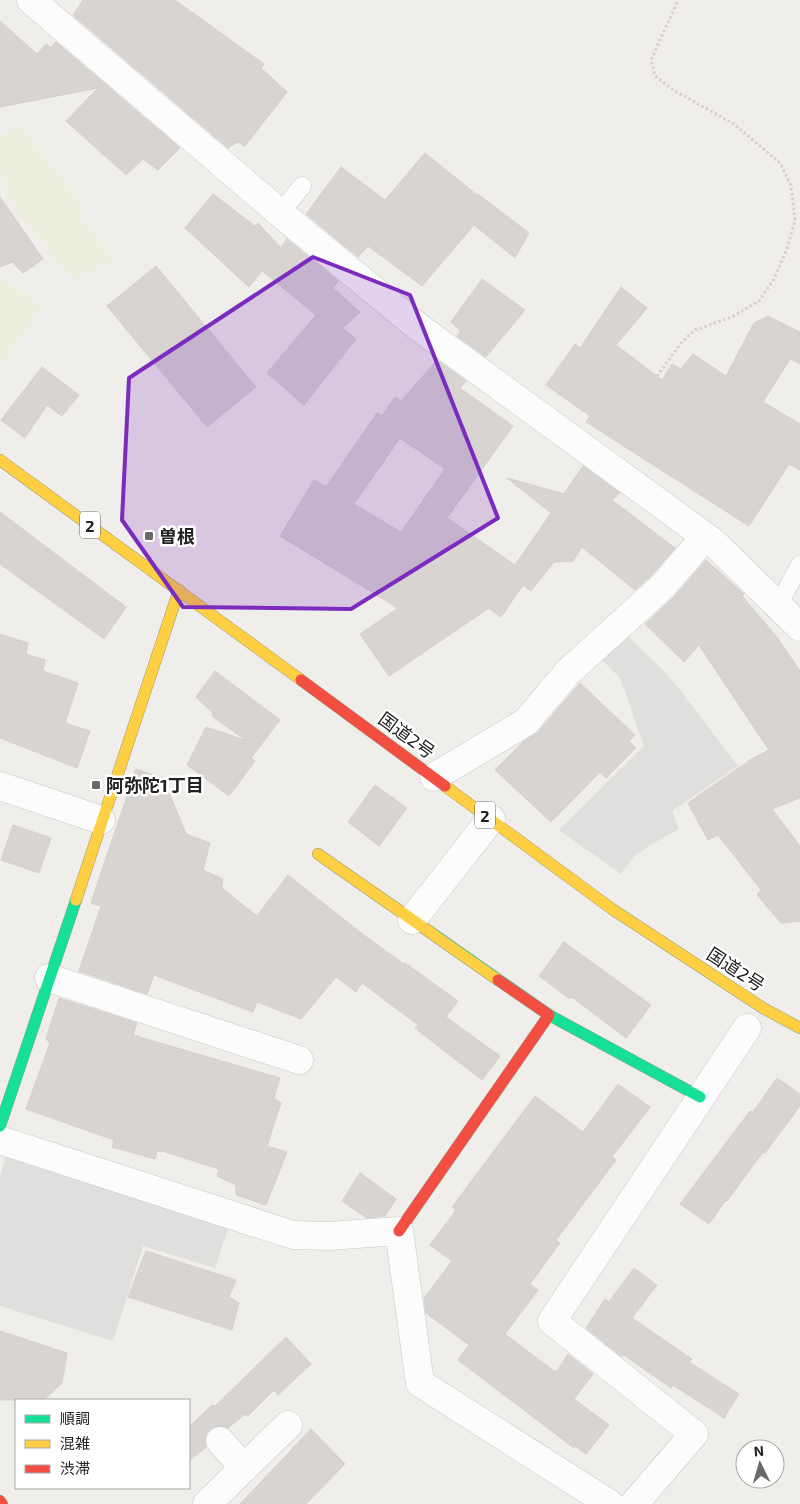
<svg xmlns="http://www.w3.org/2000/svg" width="800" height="1504" font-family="'Exo 2','Noto Sans JP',sans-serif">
  <rect width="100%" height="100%" fill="#f0eeeb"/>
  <g fill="#efefdf">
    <path d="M 19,126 L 84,209 L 79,217 L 113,260 L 72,279 L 17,210 L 0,170 L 0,138 L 5,132 Z"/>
    <path d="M 0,278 L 41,306 L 4,361 L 0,358 Z"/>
  </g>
  <g fill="#e0dfde">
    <path d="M 622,631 L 660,667 L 680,690 L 738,766 L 672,811 L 679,829 L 654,843 L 634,856 L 621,874 L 559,830 L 644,746 L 620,678 L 598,656 Z"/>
    <path d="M 7,1152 L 230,1223 L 215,1268 L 143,1246 L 113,1341 L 0,1306 L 0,1175 Z"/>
  </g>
  <g fill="#d7d4d2" stroke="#d3d0cc" fill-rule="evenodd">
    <path d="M 83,0 L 175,0 L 264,64 L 261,68 L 287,92 L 245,146 L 238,142 L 228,148 L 73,15 Z"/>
    <path d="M 0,21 L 37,54 L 46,44 L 51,48 L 56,42 L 180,148 L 158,170 L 143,159 L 126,175 L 66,121 L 98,88 L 0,107 Z"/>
    <path d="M 425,153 L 477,195 L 478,194 L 529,233 L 515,258 L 474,225 L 422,286 L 368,246 L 358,257 L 306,214 L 341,167 L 385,200 Z"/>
    <path d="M 213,194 L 255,226 L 258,223 L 281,248 L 287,239 L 338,281 L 333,288 L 360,312 L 343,328 L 356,339 L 304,405 L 267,373 L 316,315 L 262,271 L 249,287 L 185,228 Z"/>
    <path d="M 0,197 L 43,259 L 23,273 L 12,262 L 0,267 Z"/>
    <path d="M 156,266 L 256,387 L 207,427 L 107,306 Z"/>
    <path d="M 482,279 L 525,310 L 486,357 L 457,336 L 461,331 L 451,322 Z"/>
    <path d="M 621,287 L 647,308 L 616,345 L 662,380 L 672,364 L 681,369 L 693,354 L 726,376 L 754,323 L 768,316 L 800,332 L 800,364 L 790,359 L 763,402 L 800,424 L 800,470 L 789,464 L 749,526 L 586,422 L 590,416 L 546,385 L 575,344 L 580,348 Z"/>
    <path d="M 437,360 L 466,381 L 460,388 L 513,426 L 447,518 L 515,565 L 551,513 L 507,478 L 564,494 L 583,466 L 620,493 L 612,500 L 675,548 L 651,576 L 635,590 L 582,547 L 573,561 L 554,562 L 531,591 L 523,585 L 501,617 L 489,608 L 389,676 L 360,634 L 398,608 L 280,536 L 314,480 L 326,487 L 377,413 L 382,416 L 395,397 L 401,401 ZM 400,438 L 445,469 L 401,532 L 354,504 Z"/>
    <path d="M 42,367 L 79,395 L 62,416 L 47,405 L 25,438 L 1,420 Z"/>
    <path d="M 0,512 L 126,607 L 104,639 L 0,564 Z"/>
    <path d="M 706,560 L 744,594 L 742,596 L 776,636 L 800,671 L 800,798 L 772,809 L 800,846 L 800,921 L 781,923 L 757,895 L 761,890 L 718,835 L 708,840 L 688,803 L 750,760 L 769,750 L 699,645 L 684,662 L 645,624 L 674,597 Z"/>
    <path d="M 0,634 L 28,643 L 26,654 L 45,660 L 43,671 L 78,683 L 65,723 L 90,731 L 77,768 L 0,738 Z"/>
    <path d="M 215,671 L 280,720 L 251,758 L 255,761 L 229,796 L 187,765 L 206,727 L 247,741 L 212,716 L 213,713 L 196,697 Z"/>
    <path d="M 580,683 L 635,735 L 629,741 L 636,748 L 606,778 L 600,772 L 551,822 L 495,770 L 523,742 L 538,732 Z"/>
    <path d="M 136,769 L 163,778 L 186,834 L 210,843 L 203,870 L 223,879 L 222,888 L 257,916 L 288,875 L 365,936 L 404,964 L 405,963 L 458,1001 L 446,1017 L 500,1056 L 482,1080 L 415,1028 L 418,1025 L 362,983 L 356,992 L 336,977 L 301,1019 L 257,1002 L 253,1012 L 154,975 L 147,994 L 79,971 L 101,906 L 91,903 Z"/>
    <path d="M 375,785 L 407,808 L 379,846 L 348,822 Z"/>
    <path d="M 13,825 L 51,838 L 39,873 L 1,860 Z"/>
    <path d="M 564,942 L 651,1005 L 626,1038 L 572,997 L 570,999 L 539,976 Z"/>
    <path d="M 59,998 L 137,1023 L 133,1035 L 280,1078 L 274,1098 L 281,1103 L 267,1146 L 287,1152 L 266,1205 L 236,1195 L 236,1185 L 217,1176 L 219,1169 L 162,1151 L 161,1152 L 157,1151 L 155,1159 L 112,1147 L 114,1140 L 26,1109 L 50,1043 L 46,1039 Z"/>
    <path d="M 777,1078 L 800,1094 L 800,1106 L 765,1153 L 763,1152 L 727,1201 L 726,1200 L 709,1224 L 680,1204 L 750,1111 L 753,1112 Z"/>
    <path d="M 618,1084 L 650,1107 L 612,1157 L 616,1160 L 556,1240 L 560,1243 L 530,1284 L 538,1290 L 505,1334 L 554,1371 L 557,1371 L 568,1354 L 593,1374 L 574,1399 L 609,1425 L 586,1454 L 575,1446 L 574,1448 L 458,1360 L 469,1345 L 426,1313 L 424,1298 L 452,1261 L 430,1245 L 456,1210 L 452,1207 L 535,1096 L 583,1132 Z"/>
    <path d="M 360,1173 L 396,1199 L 385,1216 L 367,1218 L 342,1201 Z"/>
    <path d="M 146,1251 L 236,1280 L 229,1297 L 239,1303 L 232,1330 L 128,1297 Z"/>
    <path d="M 634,1268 L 657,1285 L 632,1318 L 692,1359 L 689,1362 L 739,1394 L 724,1418 L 673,1385 L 671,1388 L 624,1355 L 622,1357 L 586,1328 L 605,1299 L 609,1302 Z"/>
    <path d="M 0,1331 L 67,1353 L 62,1383 L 44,1400 L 0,1400 Z"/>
    <path d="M 286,1337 L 311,1364 L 278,1395 L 274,1390 L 248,1416 L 245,1414 L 228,1428 L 217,1426 L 210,1429 L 205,1437 L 206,1447 L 189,1461 L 189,1427 L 212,1405 L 215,1406 Z"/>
    <path d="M 311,1429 L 345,1464 L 306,1504 L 240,1504 Z"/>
  </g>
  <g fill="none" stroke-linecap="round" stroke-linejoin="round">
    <defs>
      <g id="lane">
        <path d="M 280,213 L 302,186"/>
        <path d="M 778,605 L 800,565"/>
      </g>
      <g id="street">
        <path d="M 31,0 L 280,213 L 417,326 L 713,542 L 800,627"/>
        <path d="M 434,777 L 526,722 L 568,672 L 662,587 L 705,537"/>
        <path d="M 0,786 L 101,820"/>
        <path d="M 412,920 L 491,819"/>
        <path d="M 49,978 L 299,1060"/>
        <path d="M 0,1140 L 293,1235 L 329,1236 L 399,1231 L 420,1383 L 610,1504"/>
        <path d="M 220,1441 L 244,1468"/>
        <path d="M 207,1504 L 288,1425"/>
        <path d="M 634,1504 L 694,1434 L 552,1321 L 747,1028"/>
      </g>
      <g id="fast">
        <path d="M 433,934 L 549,1015 L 700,1097"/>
        <path d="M 0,1126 L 76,900"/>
      </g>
      <g id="slow">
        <path d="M 0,460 L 301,680"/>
        <path d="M 445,786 L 612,909 L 763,1008 L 800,1028"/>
        <path d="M 76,900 L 179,590"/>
        <path d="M 433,934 L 318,854 L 498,980"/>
      </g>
      <g id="jam">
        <path d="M 301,680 L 445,786"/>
        <path d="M 399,1231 L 549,1015 L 498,980"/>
        <path d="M 0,1501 L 2,1504"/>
      </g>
    </defs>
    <use href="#lane" stroke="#c9c8c7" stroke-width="19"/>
    <use href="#street" stroke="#c9c8c7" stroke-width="29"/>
    <use href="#fast" stroke="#999a82" stroke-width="12"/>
    <use href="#slow" stroke="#999a82" stroke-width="12"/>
    <use href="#jam" stroke="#999a82" stroke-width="12"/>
    <path stroke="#dccecd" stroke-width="3" stroke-dasharray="2.5 2.5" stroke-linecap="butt" d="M 616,433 L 681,343 L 695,330 L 732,317 L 759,301 L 774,279 L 787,249 L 795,220 L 791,186 L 781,164 L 734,124 L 675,91 L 655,76 L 651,60 L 678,0"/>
    <use href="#lane" stroke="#fdfcfc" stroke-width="18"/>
    <use href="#street" stroke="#fdfcfc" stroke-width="28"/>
    <use href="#fast" stroke="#16e098" stroke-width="11"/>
    <use href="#slow" stroke="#ffcf43" stroke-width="11"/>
    <use href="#jam" stroke="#f24e42" stroke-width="11"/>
  </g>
  <path fill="#7b2cbf" fill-opacity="0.2" stroke="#7b2cbf" stroke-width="4" stroke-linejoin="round" d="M 313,257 L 410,295 L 498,518 L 351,609 L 183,607 L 122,520 L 129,378 Z"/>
  <g fill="#6a6968" stroke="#fff" stroke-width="2">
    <rect x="144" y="531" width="10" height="10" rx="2.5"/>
    <rect x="91" y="780" width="10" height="10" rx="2.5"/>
  </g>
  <g text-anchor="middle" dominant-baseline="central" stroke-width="5" stroke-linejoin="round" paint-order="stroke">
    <g fill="#fff" stroke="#646464" stroke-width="1">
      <rect x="80" y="511.5" width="20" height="27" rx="4"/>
      <rect x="475" y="801.5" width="20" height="27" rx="4"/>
    </g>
    <g font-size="16" font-weight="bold" fill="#222">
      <text x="90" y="525">2</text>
      <text x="485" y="815">2</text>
    </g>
    <g font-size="18" font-weight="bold" fill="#222" stroke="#fff" text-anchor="start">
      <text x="159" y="536">曽根</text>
      <text x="106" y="785">阿弥陀1丁目</text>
    </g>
    <g font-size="18" fill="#222" stroke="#fff">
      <text transform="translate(407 735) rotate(36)">国道2号</text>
      <text transform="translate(736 969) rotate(33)">国道2号</text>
    </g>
  </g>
  <rect x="15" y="1399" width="175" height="90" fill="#ffffff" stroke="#a7a7a7"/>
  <rect x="25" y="1415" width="25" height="8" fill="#16e098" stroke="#a7a7a7"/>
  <text x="60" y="1424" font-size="15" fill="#222222">順調</text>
  <rect x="25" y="1440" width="25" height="8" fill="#ffcf43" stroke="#a7a7a7"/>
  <text x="60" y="1449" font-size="15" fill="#222222">混雑</text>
  <rect x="25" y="1465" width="25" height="8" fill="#f24e42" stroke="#a7a7a7"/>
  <text x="60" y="1474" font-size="15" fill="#222222">渋滞</text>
  <g transform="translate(760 1464) rotate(355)"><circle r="24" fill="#ffffff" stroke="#a7a7a7"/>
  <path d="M0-4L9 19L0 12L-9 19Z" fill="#6a6968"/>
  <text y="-8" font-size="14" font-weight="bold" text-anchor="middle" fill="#222222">N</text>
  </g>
</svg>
